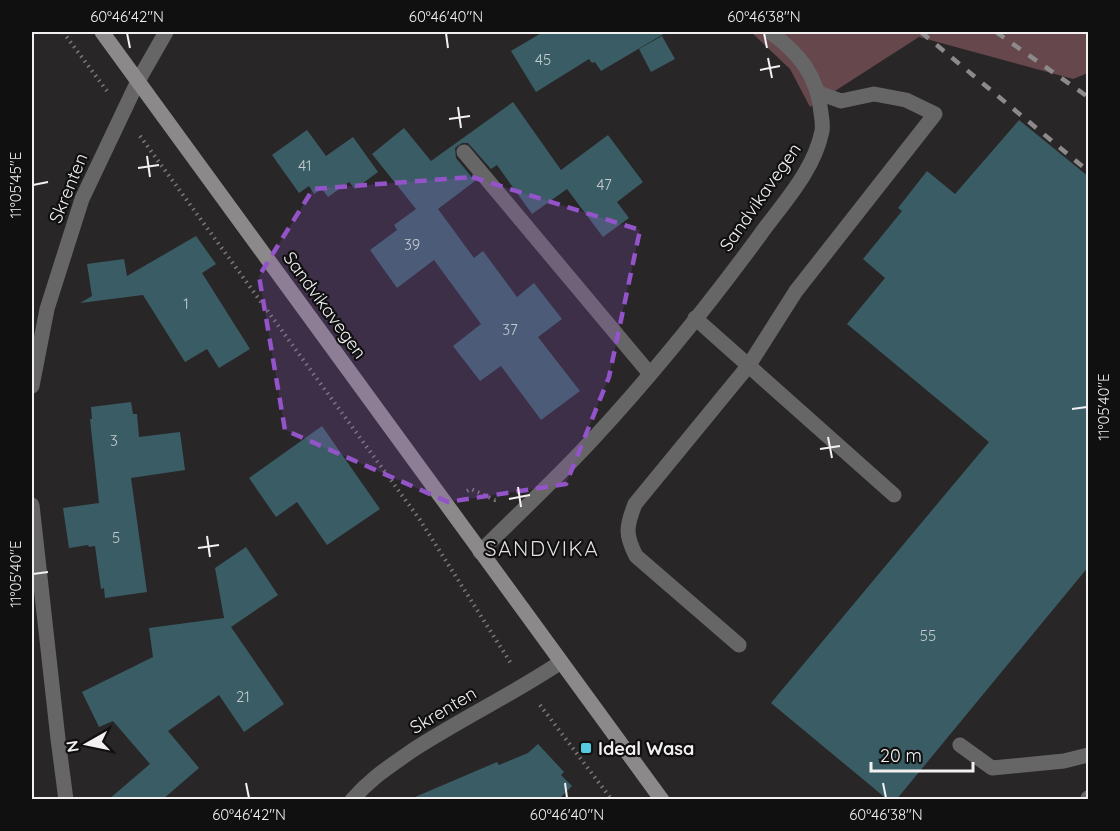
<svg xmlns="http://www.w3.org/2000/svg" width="1120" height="831" font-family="Quicksand,sans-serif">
  <rect width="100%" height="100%" fill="#292627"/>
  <path fill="#65474c" d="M 751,32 L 1088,32 L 1088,73 L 1073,79 L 919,37 L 810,107 L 790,69 Z"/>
  <g fill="#3a5d65">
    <path d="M 543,32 L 667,32 L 601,71 L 595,62 L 592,63 L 589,59 L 536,92 L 511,51 Z"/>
    <path d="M 662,36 L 675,59 L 651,72 L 639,49 Z"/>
    <path d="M 513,102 L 561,170 L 608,135 L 643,182 L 617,202 L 629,218 L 603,237 L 567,189 L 532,214 L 497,165 L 491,169 L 468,143 L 462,143 L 455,148 L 456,158 L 475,181 L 438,209 L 474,258 L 483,251 L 517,297 L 534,283 L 562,319 L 538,337 L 580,391 L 541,420 L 501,366 L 480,381 L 453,346 L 481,324 L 434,260 L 397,288 L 370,250 L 397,230 L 394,225 L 416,209 L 372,154 L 404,128 L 431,161 Z"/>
    <path d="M 1019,120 L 1089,177 L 1089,566 L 896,800 L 888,800 L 771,703 L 989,442 L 847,324 L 885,278 L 863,259 L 902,211 L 898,208 L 927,171 L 955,194 Z"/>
    <path d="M 307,130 L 326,156 L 353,137 L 378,172 L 355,189 L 349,182 L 328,197 L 322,189 L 314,194 L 309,186 L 299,193 L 272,155 Z"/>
    <path d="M 196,236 L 216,264 L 202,273 L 250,349 L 219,368 L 207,349 L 185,362 L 143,295 L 80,303 L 92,296 L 87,264 L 124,259 L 127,276 Z"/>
    <path d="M 131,402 L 133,414 L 137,414 L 139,437 L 180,432 L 185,470 L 131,478 L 147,592 L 105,598 L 104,588 L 101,589 L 95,546 L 89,547 L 88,545 L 69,548 L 63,508 L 99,503 L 90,419 L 92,419 L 91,407 Z"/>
    <path d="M 322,426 L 380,509 L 327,545 L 297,502 L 276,517 L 249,478 Z"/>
    <path d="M 246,547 L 278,595 L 231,627 L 284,704 L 244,732 L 219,695 L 168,731 L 199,768 L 162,800 L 108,800 L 150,764 L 113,721 L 99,727 L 82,692 L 153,657 L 149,628 L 224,618 L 215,568 Z"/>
    <path d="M 538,744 L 564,772 L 561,775 L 572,786 L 558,800 L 408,800 L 497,762 L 499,765 L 528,753 Z"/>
  </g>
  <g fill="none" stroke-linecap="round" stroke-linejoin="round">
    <g stroke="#7b797a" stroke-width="4" stroke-dasharray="1.5 4.5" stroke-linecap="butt">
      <path d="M 63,32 L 107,91"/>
      <path d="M 140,136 L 420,520 L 512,665"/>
      <path d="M 467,491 L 471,489 L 495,500 L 499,499"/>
      <path d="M 540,705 L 612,800"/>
    </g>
    <g stroke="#676666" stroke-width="15">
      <path d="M 695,318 L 894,495"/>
      <path d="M 739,645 L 636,556 C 625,534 626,527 635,504 L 749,365 L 796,291 L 935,114 L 906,100 L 874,94 L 841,101 L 819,93"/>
      <path d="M 960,745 L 992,768 L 1064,761 L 1088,755"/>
      <path d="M 1088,800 L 1088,798"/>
    </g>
    <g stroke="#676666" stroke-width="15">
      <path d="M 464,152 L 650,374"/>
      <path d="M 32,386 L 47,309 L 82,199 L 138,81 L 166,32"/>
      <path d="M 32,505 L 58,739 L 66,800"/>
      <path d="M 480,552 C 518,514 557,478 593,439 C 652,375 708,306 760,235 C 783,203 814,171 822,131 C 823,125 822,119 821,113 C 818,76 799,53 770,32"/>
      <path d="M 352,800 C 372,777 389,767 413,750 C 461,719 513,694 561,662"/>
    </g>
    <path stroke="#8c898a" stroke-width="15" d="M 102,32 L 662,800"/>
    <g stroke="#8c8a8b" stroke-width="4.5" stroke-dasharray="10 10" stroke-linecap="butt">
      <path d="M 921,32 L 1088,171"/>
      <path d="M 996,32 L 1088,97"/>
    </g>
  </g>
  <path fill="#9353c9" fill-opacity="0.2" stroke="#9353c9" stroke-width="4.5" stroke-dasharray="12 8" stroke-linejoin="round" d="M 472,177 L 640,230 L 609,377 L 566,484 L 448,502 L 285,430 L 259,276 L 313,189 Z"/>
  <path fill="none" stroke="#f2f0f1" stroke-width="2" d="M 127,33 L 130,48M 446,33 L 448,48M 764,33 L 767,48M 768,58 L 772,78M 760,70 L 780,66M 458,107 L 461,128M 449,119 L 470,116M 147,156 L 150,177M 138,168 L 159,165M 33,185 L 48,182M 1072,409 L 1087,407M 828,437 L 832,458M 820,449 L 840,446M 518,487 L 521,507M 509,499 L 530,495M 207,536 L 210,557M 198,548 L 219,545M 33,574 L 48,572M 246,783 L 249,798M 565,783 L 567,798M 883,783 L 886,798"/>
  <rect fill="#55cae0" stroke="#111010" stroke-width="2" x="580" y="742" width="12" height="12" rx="3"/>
  <g text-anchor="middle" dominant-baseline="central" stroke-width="4.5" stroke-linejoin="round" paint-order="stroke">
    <g font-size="15" fill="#c4cbce">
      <text x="543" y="59">45</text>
      <text x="305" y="165">41</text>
      <text x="604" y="184">47</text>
      <text x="412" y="244">39</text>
      <text x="186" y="303">1</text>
      <text x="510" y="329">37</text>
      <text x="114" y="440">3</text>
      <text x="116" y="537">5</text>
      <text x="928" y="635">55</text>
      <text x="243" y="696">21</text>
    </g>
    <g font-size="18" fill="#f2f0f1" stroke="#111010">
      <text transform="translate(68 188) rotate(-68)">Skrenten</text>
      <text transform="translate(760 197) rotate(-55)">Sandvikavegen</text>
      <text transform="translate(325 305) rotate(54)">Sandvikavegen</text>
      <text transform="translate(443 710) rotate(-31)">Skrenten</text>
    </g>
    <g font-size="18" font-weight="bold" fill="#f2f0f1" stroke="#111010" text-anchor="start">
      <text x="598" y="748">Ideal Wasa</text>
    </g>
    <g font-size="21" letter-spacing="1.5" fill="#e2dfdf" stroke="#111010">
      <text x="542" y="548">SANDVIKA</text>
    </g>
  </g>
  <rect width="1120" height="831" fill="none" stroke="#111010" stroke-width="66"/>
  <g transform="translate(87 744) rotate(261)" stroke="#111010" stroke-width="4.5" paint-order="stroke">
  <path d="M0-4.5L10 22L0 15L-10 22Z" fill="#f2f0f1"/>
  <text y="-9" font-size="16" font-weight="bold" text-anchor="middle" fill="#f2f0f1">N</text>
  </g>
  <path d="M871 762v9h102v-9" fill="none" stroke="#f2f0f1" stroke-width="3"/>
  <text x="880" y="762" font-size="18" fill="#f2f0f1" stroke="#111010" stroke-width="4.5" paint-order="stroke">20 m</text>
  <rect x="33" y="33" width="1054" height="765" fill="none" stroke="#f2f0f1" stroke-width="2"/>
  <g font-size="15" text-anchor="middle" fill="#f2f0f1">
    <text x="127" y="22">60°46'42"N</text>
    <text x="446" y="22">60°46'40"N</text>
    <text x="764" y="22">60°46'38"N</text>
    <text transform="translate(16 185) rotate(-90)" y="5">11°05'45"E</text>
    <text transform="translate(1104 407) rotate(-90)" y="5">11°05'40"E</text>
    <text transform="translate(16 574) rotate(-90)" y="5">11°05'40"E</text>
    <text x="249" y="820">60°46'42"N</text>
    <text x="567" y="820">60°46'40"N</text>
    <text x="886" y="820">60°46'38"N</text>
  </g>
</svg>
